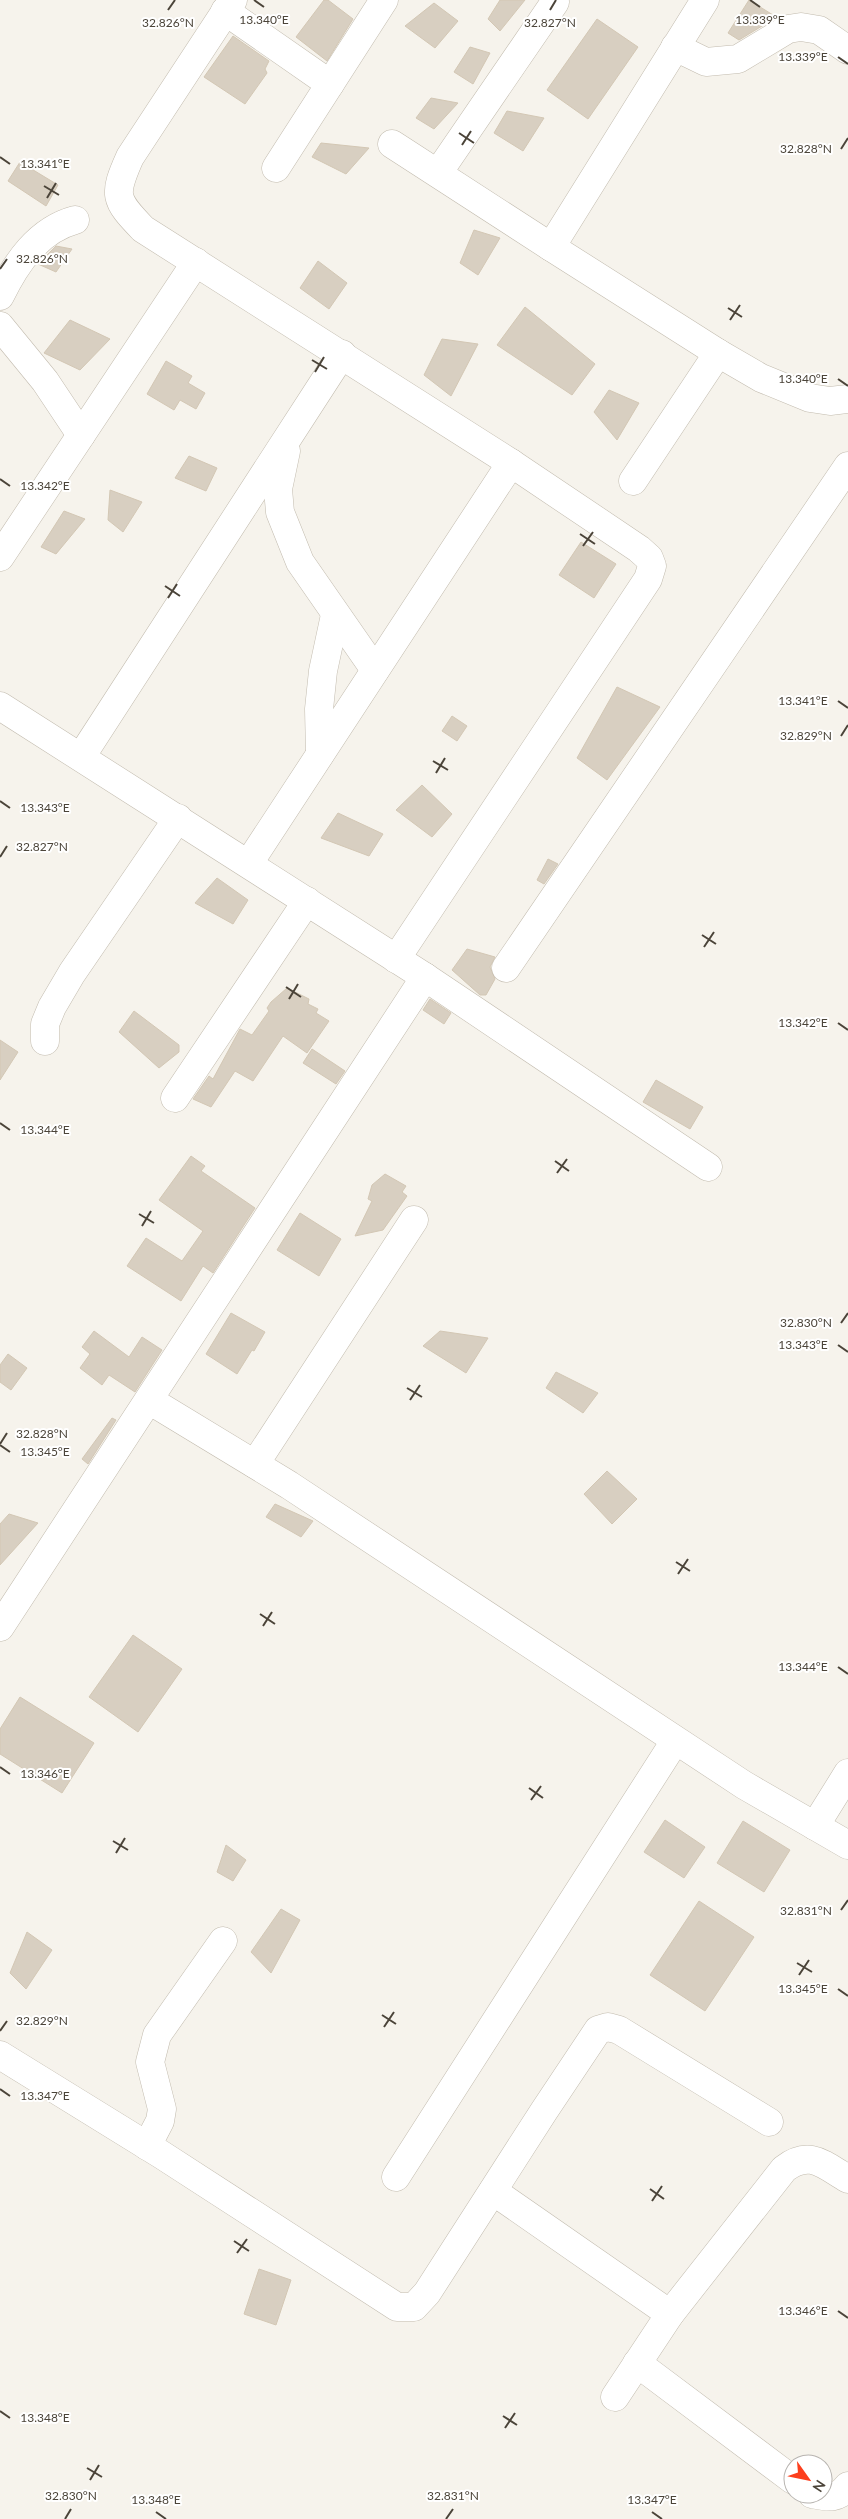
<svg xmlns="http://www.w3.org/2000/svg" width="848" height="2519" font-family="Lato,sans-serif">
  <rect width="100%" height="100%" fill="#f6f3ec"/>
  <g fill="#d8cfc1" stroke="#d3c7b4">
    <path d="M 324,0 L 328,0 L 353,19 L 327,61 L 296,37 Z"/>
    <path d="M 500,0 L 525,0 L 500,31 L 488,19 Z"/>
    <path d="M 749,0 L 773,15 L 767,23 L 739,40 L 728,33 Z"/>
    <path d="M 434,3 L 458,21 L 435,48 L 405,26 Z"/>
    <path d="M 597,19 L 638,47 L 588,119 L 547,90 Z"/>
    <path d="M 233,36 L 269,61 L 265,69 L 267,73 L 245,104 L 204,77 Z"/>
    <path d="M 470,47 L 490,53 L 473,84 L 454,72 Z"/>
    <path d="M 431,98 L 458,103 L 434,129 L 416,118 Z"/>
    <path d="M 507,111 L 544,118 L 523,151 L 494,133 Z"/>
    <path d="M 321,143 L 369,148 L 346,174 L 312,157 Z"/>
    <path d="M 20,162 L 58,185 L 46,206 L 8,181 Z"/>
    <path d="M 474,230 L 500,238 L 478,275 L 460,263 Z"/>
    <path d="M 56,246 L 72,249 L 56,272 L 38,264 Z"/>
    <path d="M 318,261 L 347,283 L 329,309 L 300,288 Z"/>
    <path d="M 525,307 L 595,364 L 572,395 L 497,345 Z"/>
    <path d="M 70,320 L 110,339 L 80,370 L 44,353 Z"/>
    <path d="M 442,339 L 478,344 L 451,396 L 424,375 Z"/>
    <path d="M 166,361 L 192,376 L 188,383 L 205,393 L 196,409 L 180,400 L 174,410 L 147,394 Z"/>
    <path d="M 609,390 L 639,403 L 617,440 L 594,412 Z"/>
    <path d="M 189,456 L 217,468 L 206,491 L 175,478 Z"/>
    <path d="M 110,490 L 142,502 L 123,532 L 108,520 Z"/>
    <path d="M 64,511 L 85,519 L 56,554 L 41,547 Z"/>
    <path d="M 581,542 L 616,564 L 594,598 L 559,575 Z"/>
    <path d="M 617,687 L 660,707 L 607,780 L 577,758 Z"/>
    <path d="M 452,716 L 467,726 L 457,741 L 442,731 Z"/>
    <path d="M 422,785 L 452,814 L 432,837 L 396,810 Z"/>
    <path d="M 338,813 L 383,834 L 369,856 L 321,838 Z"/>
    <path d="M 548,859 L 558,864 L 544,884 L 537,880 Z"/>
    <path d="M 217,878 L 248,900 L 233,924 L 195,903 Z"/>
    <path d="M 467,949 L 495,957 L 490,967 L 495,979 L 486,995 L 480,995 L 452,970 Z"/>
    <path d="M 287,988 L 309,999 L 308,1004 L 318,1009 L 316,1013 L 329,1021 L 307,1053 L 283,1036 L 253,1081 L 235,1071 L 211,1107 L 193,1099 L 209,1076 L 213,1079 L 240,1029 L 252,1035 L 269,1011 L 267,1008 L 271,1002 Z"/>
    <path d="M 430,999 L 451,1013 L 444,1024 L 423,1010 Z"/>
    <path d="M 134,1011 L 179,1045 L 179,1052 L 159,1068 L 119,1032 Z"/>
    <path d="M 0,1040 L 18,1052 L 0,1080 Z"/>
    <path d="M 312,1049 L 345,1071 L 336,1084 L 303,1063 Z"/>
    <path d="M 656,1080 L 703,1107 L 690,1129 L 643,1102 Z"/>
    <path d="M 191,1156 L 205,1166 L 201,1171 L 255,1208 L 213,1273 L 203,1266 L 181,1301 L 127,1266 L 146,1238 L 182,1261 L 203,1231 L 159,1200 Z"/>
    <path d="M 385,1174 L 406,1186 L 402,1192 L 407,1196 L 383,1230 L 355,1236 L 372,1201 L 368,1199 L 372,1185 Z"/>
    <path d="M 300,1213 L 341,1239 L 319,1276 L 277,1250 Z"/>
    <path d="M 231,1313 L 265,1332 L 254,1351 L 252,1350 L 237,1374 L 206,1354 Z"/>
    <path d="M 94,1331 L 129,1357 L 142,1337 L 162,1350 L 135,1392 L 109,1375 L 102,1385 L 80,1368 L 90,1354 L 82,1347 Z"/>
    <path d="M 440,1331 L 488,1338 L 466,1373 L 423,1346 Z"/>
    <path d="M 8,1354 L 27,1368 L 11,1390 L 0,1382 L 0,1365 Z"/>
    <path d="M 556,1372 L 598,1393 L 583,1413 L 546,1388 Z"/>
    <path d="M 112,1418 L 116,1420 L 88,1464 L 82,1459 Z"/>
    <path d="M 607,1471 L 637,1499 L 612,1524 L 584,1494 Z"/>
    <path d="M 275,1504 L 313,1521 L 301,1537 L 266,1517 Z"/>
    <path d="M 9,1514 L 38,1523 L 0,1565 L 0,1524 Z"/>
    <path d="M 133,1635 L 182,1669 L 138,1732 L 89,1697 Z"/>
    <path d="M 20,1697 L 94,1743 L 62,1793 L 0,1754 L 0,1729 Z"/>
    <path d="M 665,1820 L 705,1847 L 684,1878 L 644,1852 Z"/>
    <path d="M 743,1821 L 790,1850 L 764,1892 L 717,1863 Z"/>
    <path d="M 226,1845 L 246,1860 L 233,1881 L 217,1872 Z"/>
    <path d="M 699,1901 L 754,1937 L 705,2011 L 650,1975 Z"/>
    <path d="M 281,1909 L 300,1920 L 271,1973 L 251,1952 Z"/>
    <path d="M 27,1932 L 52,1950 L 26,1989 L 10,1973 Z"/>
    <path d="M 259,2269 L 291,2280 L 276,2325 L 244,2314 Z"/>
  </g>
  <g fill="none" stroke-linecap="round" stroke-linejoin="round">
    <defs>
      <g id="minor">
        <path d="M 233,0 L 130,157 C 113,195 114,199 143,229 L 511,463 L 639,549 L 649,558 L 652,566 L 648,579 L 396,959"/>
        <path d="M 705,0 L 551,247 L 718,353 L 761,378 L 810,398 L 830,401 L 848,399"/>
        <path d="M 225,11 L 330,84"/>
        <path d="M 675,47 L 706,62 L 738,59 L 788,29 L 801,27 L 819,30 L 848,50"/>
        <path d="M 392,144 L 551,247"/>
        <path d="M 276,168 L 384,0"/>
        <path d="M 438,173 L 555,2"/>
        <path d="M 0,296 C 16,263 38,230 75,220"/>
        <path d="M 0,326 L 45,381 L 81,435"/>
        <path d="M 286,451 L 278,489 L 280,512 L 300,562 L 375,670"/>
        <path d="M 633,481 L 718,353"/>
        <path d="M 0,557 L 196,262"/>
        <path d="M 0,706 L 425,977 L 708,1167"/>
        <path d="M 320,754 L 319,709 L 323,671 L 335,615"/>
        <path d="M 81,757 L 342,354"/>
        <path d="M 249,863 L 511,463"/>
        <path d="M 506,968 L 848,466"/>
        <path d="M 45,1041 L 45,1024 L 52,1007 L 72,973 L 178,818"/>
        <path d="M 175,1098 L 307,901"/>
        <path d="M 149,1400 L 289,1485 L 744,1785 L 848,1845"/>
        <path d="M 255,1464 L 414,1220"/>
        <path d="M 0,1627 L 425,977"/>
        <path d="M 815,1826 L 848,1773"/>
        <path d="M 0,2055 L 162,2155 L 397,2307 L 414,2307 L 427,2293 L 544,2111 L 598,2030 L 608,2027 L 619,2030 L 769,2122"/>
        <path d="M 147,2146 L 160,2121 L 162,2109 L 150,2062 L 157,2035 L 223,1941"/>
        <path d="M 396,2177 L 675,1741"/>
        <path d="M 493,2191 L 670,2314"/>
        <path d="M 637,2363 L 793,2480"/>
        <path d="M 615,2397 L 670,2314 L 784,2169 C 810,2149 824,2165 848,2179"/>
        <path d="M 812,2494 C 827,2497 838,2500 848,2486"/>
      </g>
    </defs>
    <use href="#minor" stroke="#c2bbae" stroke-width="29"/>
    <use href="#minor" stroke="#fff" stroke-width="28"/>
  </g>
  <path fill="none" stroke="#4b4439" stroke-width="2" d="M 254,0 L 264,7M 750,0 L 760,7M 168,10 L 175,0M 550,10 L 556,0M 838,57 L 848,64M 459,133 L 474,143M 462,145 L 471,131M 841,149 L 848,138M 0,157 L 10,164M 44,186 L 59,195M 47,198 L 56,183M 0,269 L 7,259M 728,308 L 742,317M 730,320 L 740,305M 312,360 L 327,369M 315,372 L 324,357M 838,379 L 848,386M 0,479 L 10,486M 580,534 L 595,544M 583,546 L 593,532M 165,586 L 180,596M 168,598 L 177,584M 838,701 L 848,708M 841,736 L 848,725M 433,761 L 448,770M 436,773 L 445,758M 0,801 L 10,808M 0,857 L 7,846M 702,935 L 716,944M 704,947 L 714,932M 286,987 L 301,997M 289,999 L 298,984M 838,1023 L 848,1030M 0,1123 L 10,1130M 555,1161 L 569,1171M 557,1173 L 567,1159M 139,1214 L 154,1223M 142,1226 L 151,1211M 841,1323 L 848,1313M 838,1345 L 848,1352M 407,1388 L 422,1397M 410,1400 L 420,1385M 0,1444 L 7,1433M 0,1445 L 10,1452M 676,1562 L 690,1571M 678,1574 L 688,1559M 260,1614 L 275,1624M 263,1626 L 272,1612M 838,1667 L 848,1674M 0,1767 L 10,1774M 529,1788 L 543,1798M 531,1800 L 541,1786M 113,1841 L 128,1850M 116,1853 L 125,1838M 841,1910 L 848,1900M 797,1963 L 812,1972M 799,1975 L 809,1960M 838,1989 L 848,1996M 382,2015 L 396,2024M 384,2027 L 394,2012M 0,2031 L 7,2021M 0,2089 L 10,2096M 650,2189 L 664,2199M 652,2201 L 662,2186M 234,2241 L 249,2251M 237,2253 L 247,2239M 838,2311 L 848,2318M 0,2411 L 10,2418M 503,2416 L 517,2425M 505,2428 L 515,2413M 87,2468 L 102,2477M 90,2480 L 99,2465M 156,2512 L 166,2519M 652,2512 L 662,2519M 65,2519 L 71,2509M 446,2519 L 453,2509"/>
  <g font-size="12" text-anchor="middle" fill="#4b4439" stroke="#fff" stroke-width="4" stroke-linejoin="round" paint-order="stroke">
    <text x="264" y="24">13.340°E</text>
    <text x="760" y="24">13.339°E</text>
    <text x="550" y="27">32.827°N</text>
    <text x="168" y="27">32.826°N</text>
    <text x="803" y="61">13.339°E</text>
    <text x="806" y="153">32.828°N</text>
    <text x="45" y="168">13.341°E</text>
    <text x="42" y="263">32.826°N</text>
    <text x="803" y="383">13.340°E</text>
    <text x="45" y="490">13.342°E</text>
    <text x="803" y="705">13.341°E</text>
    <text x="806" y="740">32.829°N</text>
    <text x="45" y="812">13.343°E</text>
    <text x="42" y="851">32.827°N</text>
    <text x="803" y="1027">13.342°E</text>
    <text x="45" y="1134">13.344°E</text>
    <text x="806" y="1327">32.830°N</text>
    <text x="803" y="1349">13.343°E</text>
    <text x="42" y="1438">32.828°N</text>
    <text x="45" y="1456">13.345°E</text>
    <text x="803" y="1671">13.344°E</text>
    <text x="45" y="1778">13.346°E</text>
    <text x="806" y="1915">32.831°N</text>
    <text x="803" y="1993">13.345°E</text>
    <text x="42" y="2025">32.829°N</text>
    <text x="45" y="2100">13.347°E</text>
    <text x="803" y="2315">13.346°E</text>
    <text x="45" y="2422">13.348°E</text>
    <text x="71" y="2500">32.830°N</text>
    <text x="453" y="2500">32.831°N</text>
    <text x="156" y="2504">13.348°E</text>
    <text x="652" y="2504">13.347°E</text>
  </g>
  <g transform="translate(808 2479) rotate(123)"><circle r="24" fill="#ffffff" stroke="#b7b4b0"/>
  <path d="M0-4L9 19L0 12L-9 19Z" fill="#fc3f1d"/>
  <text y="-8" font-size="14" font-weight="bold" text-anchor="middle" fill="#4b4439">N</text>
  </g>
</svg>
